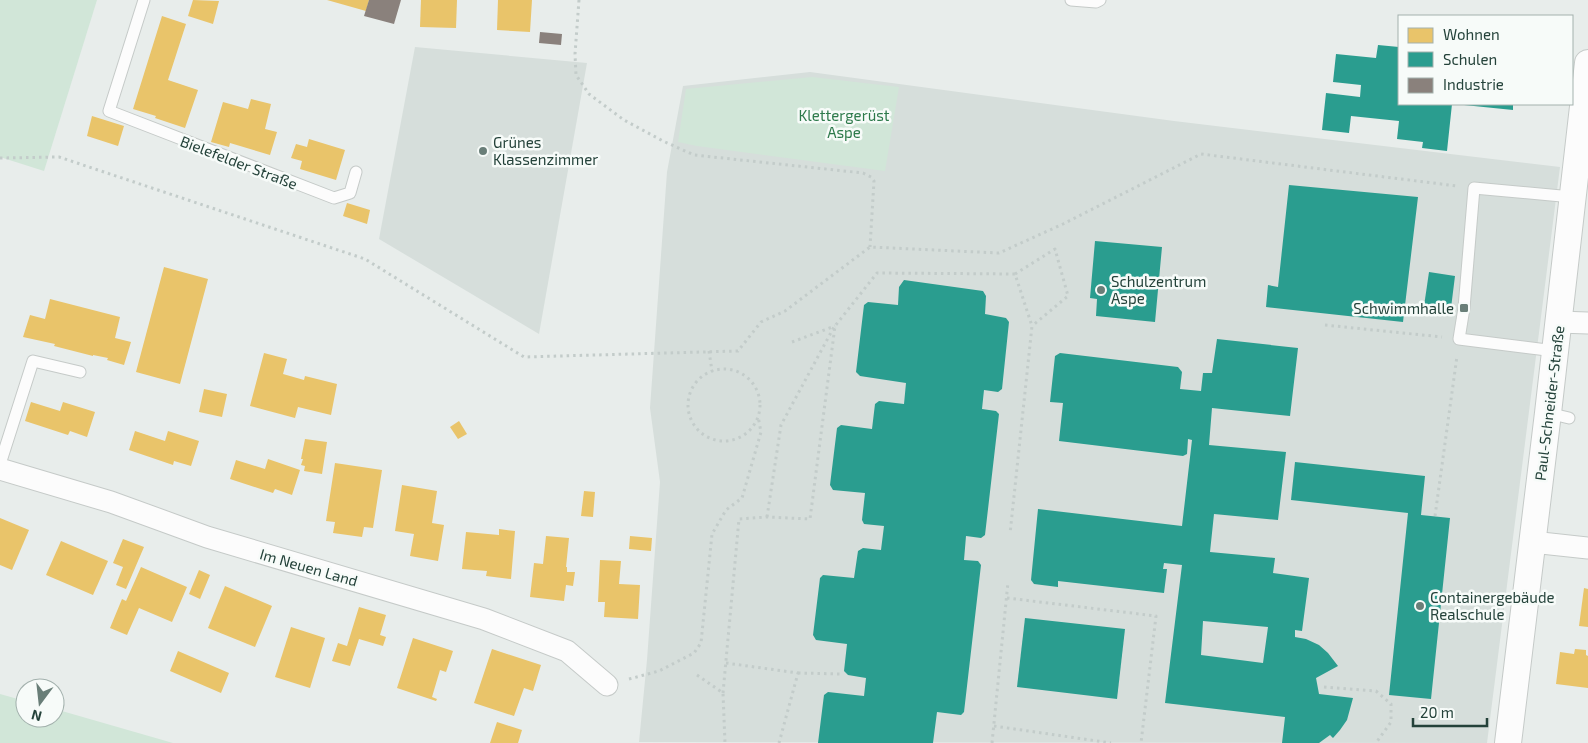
<svg xmlns="http://www.w3.org/2000/svg" width="1588" height="743" font-family="'Exo 2',sans-serif">
  <rect width="100%" height="100%" fill="#e8edeb"/>
  <g fill="#d6dedb">
    <path d="M 415,47 L 587,63 L 539,334 L 379,239 Z"/>
    <path d="M 810,72 L 1174,121 L 1560,167 L 1487,743 L 639,742 L 647,660 L 660,482 L 650,408 L 667,172 L 683,86 Z"/>
  </g>
  <g fill="#d1e6d8">
    <path d="M 0,0 L 97,0 L 44,171 L 0,157 Z"/>
    <path d="M 812,77 L 899,87 L 885,171 L 697,146 L 678,142 L 686,89 Z"/>
    <path d="M 0,694 L 25,701 L 25,718 L 55,718 L 55,709 L 173,743 L 0,743 Z"/>
  </g>
  <g fill="#e9c46a">
    <path d="M 193,0 L 219,1 L 213,24 L 188,16 Z"/>
    <path d="M 327,0 L 369,0 L 366,11 Z"/>
    <path d="M 421,0 L 457,0 L 456,28 L 420,27 Z"/>
    <path d="M 498,0 L 532,0 L 530,32 L 497,30 Z"/>
    <path d="M 162,16 L 186,24 L 168,80 L 198,90 L 185,128 L 155,118 L 156,116 L 133,109 Z"/>
    <path d="M 251,99 L 271,104 L 265,129 L 277,132 L 270,155 L 230,143 L 229,147 L 211,142 L 223,102 L 248,109 Z"/>
    <path d="M 92,116 L 124,126 L 118,146 L 87,136 Z"/>
    <path d="M 309,139 L 345,150 L 336,180 L 300,169 L 302,161 L 291,158 L 296,144 L 307,147 Z"/>
    <path d="M 347,203 L 370,210 L 367,224 L 343,216 Z"/>
    <path d="M 164,267 L 208,279 L 180,384 L 136,372 Z"/>
    <path d="M 50,299 L 120,317 L 115,338 L 131,342 L 124,365 L 107,360 L 108,358 L 93,355 L 93,356 L 54,346 L 55,344 L 23,337 L 30,315 L 45,319 Z"/>
    <path d="M 264,353 L 287,359 L 283,374 L 304,380 L 305,376 L 337,384 L 331,415 L 298,407 L 295,418 L 250,406 Z"/>
    <path d="M 204,389 L 227,394 L 222,417 L 199,412 Z"/>
    <path d="M 31,402 L 60,411 L 63,402 L 95,412 L 87,437 L 70,431 L 68,435 L 25,421 Z"/>
    <path d="M 459,421 L 467,434 L 458,439 L 450,427 Z"/>
    <path d="M 135,431 L 165,441 L 168,431 L 199,441 L 191,466 L 174,461 L 173,465 L 129,450 Z"/>
    <path d="M 305,439 L 327,442 L 322,474 L 304,471 L 305,466 L 301,465 L 303,459 L 301,459 Z"/>
    <path d="M 268,459 L 300,470 L 292,495 L 275,489 L 273,493 L 230,479 L 236,460 L 265,469 Z"/>
    <path d="M 335,463 L 382,470 L 373,528 L 364,527 L 362,537 L 333,533 L 335,522 L 326,521 Z"/>
    <path d="M 402,485 L 437,491 L 432,523 L 444,525 L 438,561 L 410,556 L 414,534 L 395,531 Z"/>
    <path d="M 584,491 L 595,492 L 593,517 L 581,516 Z"/>
    <path d="M 0,518 L 29,530 L 12,570 L 0,565 Z"/>
    <path d="M 499,529 L 515,531 L 511,579 L 486,576 L 487,571 L 462,569 L 466,532 L 499,535 Z"/>
    <path d="M 546,536 L 569,538 L 566,567 L 567,567 L 567,572 L 575,572 L 573,586 L 566,585 L 564,601 L 530,597 L 534,563 L 543,564 Z"/>
    <path d="M 630,536 L 652,538 L 651,551 L 629,549 Z"/>
    <path d="M 123,539 L 144,547 L 126,589 L 116,585 L 123,567 L 113,563 Z"/>
    <path d="M 61,541 L 108,561 L 93,595 L 46,575 Z"/>
    <path d="M 600,560 L 621,561 L 619,584 L 640,585 L 638,619 L 604,617 L 605,602 L 598,602 Z"/>
    <path d="M 141,567 L 187,587 L 172,622 L 139,608 L 127,635 L 110,628 L 122,599 L 126,601 Z"/>
    <path d="M 199,570 L 210,575 L 200,599 L 189,594 Z"/>
    <path d="M 225,586 L 272,606 L 255,647 L 208,628 Z"/>
    <path d="M 1584,588 L 1588,589 L 1588,627 L 1579,626 Z"/>
    <path d="M 359,607 L 386,615 L 380,635 L 386,637 L 383,646 L 359,639 L 350,666 L 332,661 L 338,643 L 347,646 Z"/>
    <path d="M 291,627 L 325,638 L 310,688 L 275,677 Z"/>
    <path d="M 413,638 L 453,651 L 446,672 L 440,670 L 432,697 L 437,699 L 436,701 L 397,688 Z"/>
    <path d="M 492,649 L 541,665 L 533,691 L 524,688 L 514,716 L 474,703 Z"/>
    <path d="M 1575,649 L 1586,650 L 1586,655 L 1588,656 L 1588,688 L 1556,684 L 1560,652 L 1574,654 Z"/>
    <path d="M 178,651 L 229,673 L 221,693 L 170,671 Z"/>
    <path d="M 497,722 L 522,730 L 518,743 L 490,743 Z"/>
  </g>
  <g fill="#2a9d8f" fill-rule="evenodd">
    <path d="M 1378,45 L 1399,47 L 1399,104 L 1452,104 L 1447,151 L 1422,148 L 1423,142 L 1397,139 L 1399,121 L 1351,116 L 1349,133 L 1322,130 L 1326,93 L 1360,97 L 1361,85 L 1333,82 L 1336,54 L 1376,58 Z"/>
    <path d="M 1464,104 L 1513,104 L 1513,110 L 1464,105 Z"/>
    <path d="M 1289,185 L 1418,197 L 1403,322 L 1266,307 L 1268,285 L 1278,287 Z"/>
    <path d="M 1095,241 L 1162,247 L 1155,322 L 1096,316 L 1097,299 L 1090,298 Z"/>
    <path d="M 1429,272 L 1455,276 L 1450,316 L 1423,313 Z"/>
    <path d="M 904,280 L 983,291 L 986,296 L 985,314 L 1006,318 L 1009,322 L 1002,389 L 998,392 L 984,390 L 982,409 L 996,411 L 999,414 L 985,535 L 981,538 L 966,536 L 964,560 L 978,561 L 981,565 L 964,712 L 961,715 L 937,712 L 933,743 L 818,743 L 824,695 L 828,692 L 864,696 L 866,678 L 848,675 L 844,671 L 847,644 L 816,640 L 813,635 L 820,578 L 823,575 L 854,578 L 858,551 L 863,548 L 881,550 L 884,526 L 864,524 L 862,520 L 865,493 L 833,490 L 830,485 L 837,428 L 841,425 L 872,429 L 875,404 L 879,401 L 904,404 L 906,383 L 860,376 L 856,372 L 864,305 L 868,302 L 898,305 L 899,287 Z"/>
    <path d="M 1217,339 L 1298,348 L 1290,416 L 1212,408 L 1209,445 L 1286,452 L 1278,520 L 1214,514 L 1210,552 L 1275,558 L 1273,573 L 1309,578 L 1302,631 L 1295,630 L 1295,637 L 1306,639 L 1319,645 L 1328,653 L 1338,666 L 1316,678 L 1319,694 L 1353,698 L 1347,720 L 1340,730 L 1333,738 L 1330,735 L 1319,743 L 1282,743 L 1285,717 L 1165,703 L 1182,565 L 1164,563 L 1163,569 L 1167,569 L 1164,593 L 1058,581 L 1058,587 L 1034,584 L 1031,580 L 1038,509 L 1182,526 L 1192,440 L 1188,439 L 1187,454 L 1183,456 L 1059,441 L 1063,403 L 1050,402 L 1055,356 L 1060,353 L 1178,367 L 1182,372 L 1180,389 L 1201,391 L 1203,373 L 1212,373 ZM 1203,621 L 1268,627 L 1263,663 L 1201,655 Z"/>
    <path d="M 1295,462 L 1425,476 L 1421,515 L 1450,518 L 1431,699 L 1389,695 L 1408,513 L 1291,500 Z"/>
    <path d="M 1025,618 L 1125,629 L 1117,699 L 1017,687 Z"/>
  </g>
  <g fill="#8a817c">
    <path d="M 369,0 L 401,0 L 394,24 L 364,16 Z"/>
    <path d="M 540,32 L 562,34 L 561,45 L 539,43 Z"/>
  </g>
  <g fill="none" stroke-linecap="round" stroke-linejoin="round">
    <defs>
      <g id="service">
        <path d="M 144,0 L 109,111 L 334,198 L 350,193 L 356,172"/>
        <path d="M 1071,0 L 1096,2 L 1100,0"/>
        <path d="M 1555,351 L 1459,339 L 1464,308 L 1474,188 L 1572,197"/>
        <path d="M 1548,413 L 1569,418"/>
        <path d="M 0,464 L 33,361 L 80,372"/>
      </g>
      <g id="minor">
        <path d="M 1558,322 L 1588,323"/>
        <path d="M 0,469 L 111,502 L 207,537 L 484,619 L 567,651 L 607,685"/>
        <path d="M 1532,542 L 1588,548"/>
      </g>
      <path id="tertiary" d="M 1508,743 L 1548,413 L 1588,63"/>
    </defs>
    <use href="#service" stroke="#c5cac8" stroke-width="13"/>
    <use href="#minor" stroke="#c5cac8" stroke-width="23"/>
    <use href="#tertiary" stroke="#c5cac8" stroke-width="28"/>
    <g stroke="#c3ccca" stroke-width="3" stroke-dasharray="2.5 4" stroke-linecap="butt">
      <path d="M 579,0 L 575,54 L 576,75 L 589,94 L 624,120 L 663,141 L 694,155 L 863,173 L 871,177 L 874,181 L 870,247"/>
      <path d="M 0,158 L 59,157 L 365,259 L 524,357 L 738,351 L 761,322 L 785,311 L 870,247 L 999,253 L 1063,224 L 1201,154 L 1457,186"/>
      <path d="M 1015,274 L 1055,249 L 1068,296 L 1032,326"/>
      <path d="M 1325,325 L 1442,337"/>
      <path d="M 792,342 L 835,326"/>
      <path d="M 709,351 L 712,371"/>
      <circle cx="724" cy="405" r="36"/>
      <path d="M 1435,516 L 1457,356"/>
      <path d="M 767,517 L 781,425 L 834,327"/>
      <path d="M 1007,598 L 1156,616 L 1141,743"/>
      <path d="M 726,663 L 798,673 L 779,743"/>
      <path d="M 798,673 L 841,674"/>
      <path d="M 697,675 L 723,693 L 725,743"/>
      <path d="M 629,679 L 659,671 L 694,653 L 701,643 L 712,534 L 726,510 L 742,498 L 761,432 L 758,416"/>
      <path d="M 1324,687 L 1376,691 L 1391,704 L 1391,722 L 1376,743"/>
      <path d="M 723,693 L 739,519 L 767,517 L 810,519 L 835,326 L 877,273 L 1015,274 L 1032,326 L 1010,534"/>
      <path d="M 994,726 L 1111,743"/>
      <path d="M 992,743 L 1008,582"/>
    </g>
    <use href="#service" stroke="#fcfcfc" stroke-width="11"/>
    <use href="#minor" stroke="#fcfcfc" stroke-width="21"/>
    <use href="#tertiary" stroke="#fcfcfc" stroke-width="26"/>
  </g>
  <g fill="#697e78" stroke="#f7fbf9" stroke-width="2">
    <circle cx="483" cy="151" r="5"/>
    <circle cx="1101" cy="290" r="5"/>
    <rect x="1459" y="303" width="10" height="10" rx="2.5"/>
    <circle cx="1420" cy="606" r="5"/>
  </g>
  <g text-anchor="middle" dominant-baseline="central" stroke-width="5" stroke-linejoin="round" paint-order="stroke">
    <g font-size="15" fill="#2d7a4b" stroke="#f7fbf9">
      <text x="844" y="115">Klettergerüst<tspan x="844" dy="17">Aspe</tspan></text>
    </g>
    <g font-size="15" fill="#24423a" stroke="#f7fbf9" text-anchor="start">
      <text x="493" y="142">Grünes<tspan x="493" dy="17">Klassenzimmer</tspan></text>
      <text x="1111" y="281">Schulzentrum<tspan x="1111" dy="17">Aspe</tspan></text>
      <text x="1454" y="308" text-anchor="end">Schwimmhalle</text>
      <text x="1430" y="597">Containergebäude<tspan x="1430" dy="17">Realschule</tspan></text>
    </g>
    <g font-size="15" fill="#24423a" stroke="#f7fbf9">
      <text transform="translate(239 162) rotate(21)">Bielefelder Straße</text>
      <text transform="translate(1549 403) rotate(-83)">Paul-Schneider-Straße</text>
      <text transform="translate(309 567) rotate(16)">Im Neuen Land</text>
    </g>
  </g>
  <rect x="1398" y="15" width="175" height="90" fill="#f7fbf9" stroke="#a3b1ad"/>
  <rect x="1408" y="28" width="25" height="15" fill="#e9c46a" stroke="#a3b1ad"/>
  <text x="1443" y="40" font-size="15" fill="#24423a">Wohnen</text>
  <rect x="1408" y="52" width="25" height="15" fill="#2a9d8f" stroke="#a3b1ad"/>
  <text x="1443" y="65" font-size="15" fill="#24423a">Schulen</text>
  <rect x="1408" y="78" width="25" height="15" fill="#8a817c" stroke="#a3b1ad"/>
  <text x="1443" y="90" font-size="15" fill="#24423a">Industrie</text>
  <g transform="translate(40 703) rotate(195)"><circle r="24" fill="#f7fbf9" stroke="#a3b1ad"/>
  <path d="M0-4L9 19L0 12L-9 19Z" fill="#697e78"/>
  <text y="-8" font-size="14" font-weight="bold" text-anchor="middle" fill="#24423a">N</text>
  </g>
  <path d="M1413 718v8h74v-8" fill="none" stroke="#24423a" stroke-width="2.5"/>
  <text x="1420" y="718" font-size="15" fill="#24423a" stroke="#f7fbf9" stroke-width="4" paint-order="stroke">20 m</text>
</svg>
